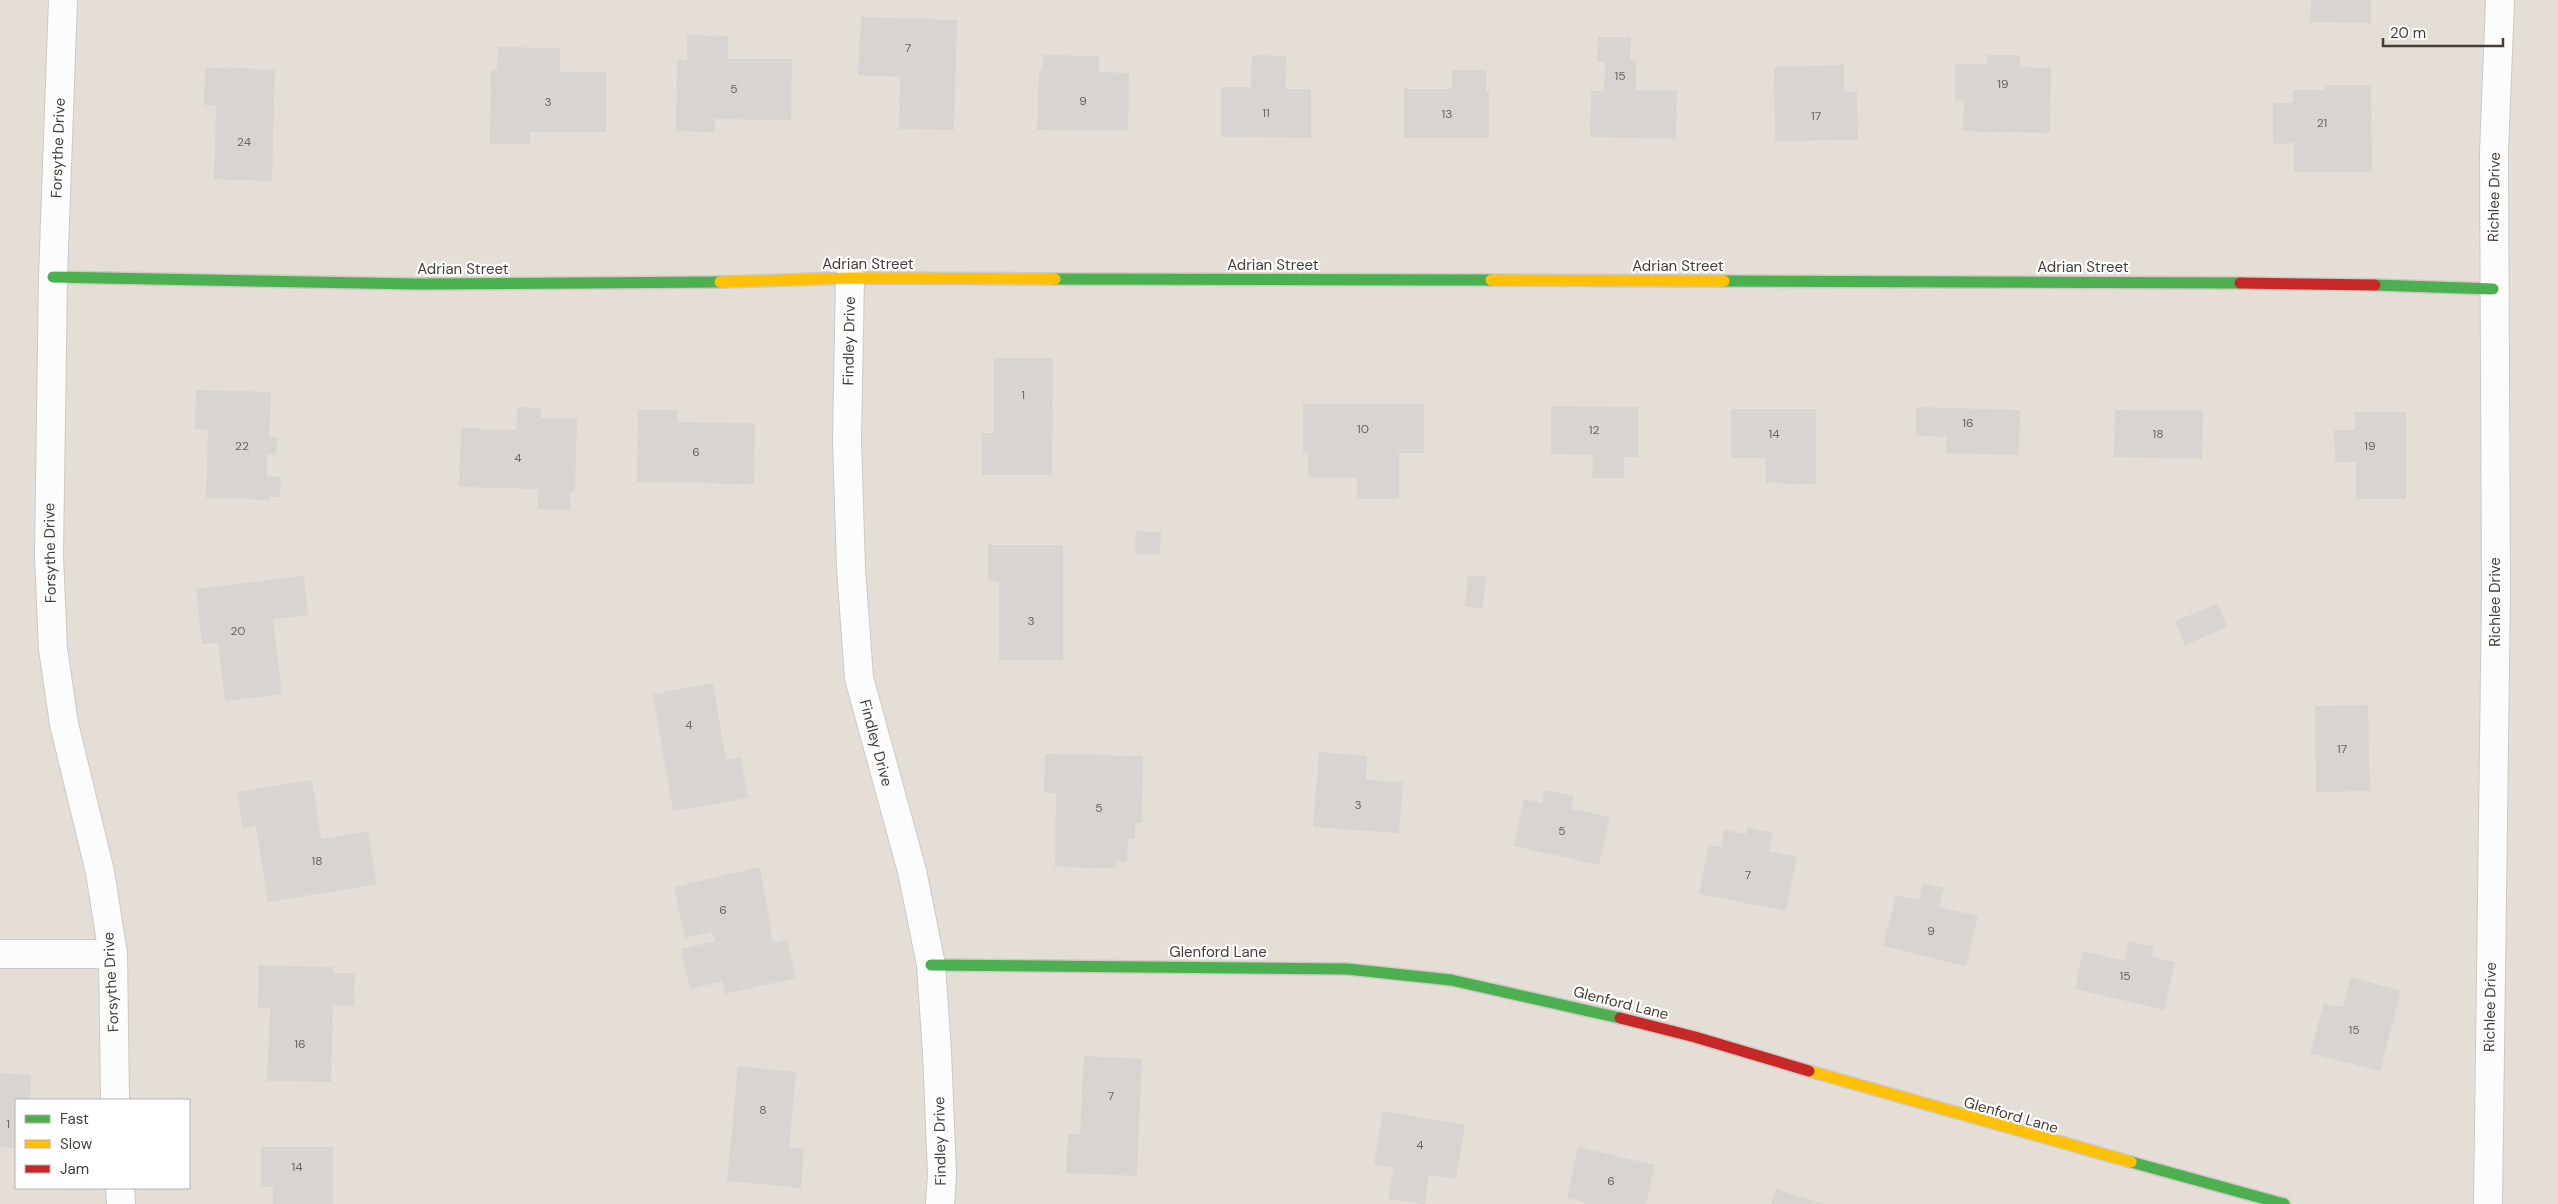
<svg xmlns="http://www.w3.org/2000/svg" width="2558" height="1204" font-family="'DM Sans',sans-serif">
  <rect width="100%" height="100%" fill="#f0edea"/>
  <path fill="#e4ded7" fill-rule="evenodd" d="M 0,0 L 2558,0 L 2558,1204 L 0,1204 ZM 16,1100 L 189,1100 L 189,1188 L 16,1188 Z"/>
  <g fill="#d8d4d1">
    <path d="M 2311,0 L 2371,0 L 2371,23 L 2310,22 Z"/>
    <path d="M 861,17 L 957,20 L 954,130 L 899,129 L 900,77 L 858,75 Z"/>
    <path d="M 687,35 L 728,36 L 728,59 L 792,59 L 791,120 L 715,119 L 715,132 L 676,131 L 677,60 L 687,60 Z"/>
    <path d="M 1598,37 L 1631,37 L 1630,60 L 1636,60 L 1636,90 L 1677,91 L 1676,139 L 1590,137 L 1591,91 L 1604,91 L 1605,62 L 1597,62 Z"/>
    <path d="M 498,47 L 560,48 L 560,72 L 606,72 L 606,132 L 530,132 L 530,144 L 490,144 L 491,71 L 497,70 Z"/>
    <path d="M 1043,55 L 1099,56 L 1099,72 L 1129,73 L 1128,131 L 1037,130 L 1039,70 L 1043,71 Z"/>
    <path d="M 1252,55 L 1286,56 L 1285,89 L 1311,89 L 1311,138 L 1221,137 L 1221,87 L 1251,87 Z"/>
    <path d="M 1987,55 L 2020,55 L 2020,67 L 2051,68 L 2050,133 L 1963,131 L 1964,101 L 1955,100 L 1955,64 L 1987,64 Z"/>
    <path d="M 1844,65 L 1844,92 L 1857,92 L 1858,140 L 1775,141 L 1774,67 Z"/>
    <path d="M 205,68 L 275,69 L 272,181 L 214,179 L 216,106 L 204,105 Z"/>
    <path d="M 1452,70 L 1486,70 L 1486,91 L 1489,91 L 1489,138 L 1404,138 L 1404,89 L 1452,89 Z"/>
    <path d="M 2325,85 L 2371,85 L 2372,172 L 2294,172 L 2294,143 L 2273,144 L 2273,103 L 2293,103 L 2293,90 L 2325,90 Z"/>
    <path d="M 994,358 L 1053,358 L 1052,475 L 982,475 L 982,433 L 994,433 Z"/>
    <path d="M 196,390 L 271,392 L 269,437 L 277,437 L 276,455 L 267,454 L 267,476 L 281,477 L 280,497 L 269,497 L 269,500 L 206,498 L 208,430 L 195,429 Z"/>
    <path d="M 1303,404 L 1424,404 L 1424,453 L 1399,453 L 1399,499 L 1357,499 L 1357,478 L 1308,477 L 1308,453 L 1303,453 Z"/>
    <path d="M 1551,406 L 1638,407 L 1638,457 L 1624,457 L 1624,478 L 1592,478 L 1593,455 L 1551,454 Z"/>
    <path d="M 517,407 L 541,408 L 541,418 L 577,419 L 575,491 L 570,492 L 570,510 L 538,509 L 538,489 L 459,487 L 461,428 L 516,430 Z"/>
    <path d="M 1916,407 L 2020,410 L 2019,455 L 1946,453 L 1947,437 L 1916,436 Z"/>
    <path d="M 1731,409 L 1816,409 L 1816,484 L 1766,483 L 1766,458 L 1731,458 Z"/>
    <path d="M 638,410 L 678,410 L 678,422 L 755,423 L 754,484 L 637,482 Z"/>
    <path d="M 2115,410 L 2203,411 L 2202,459 L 2114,457 Z"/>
    <path d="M 2355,412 L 2406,412 L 2406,499 L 2356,499 L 2356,462 L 2335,462 L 2334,430 L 2355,430 Z"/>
    <path d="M 1136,531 L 1161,532 L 1160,555 L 1135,554 Z"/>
    <path d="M 988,545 L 1063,545 L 1063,660 L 999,660 L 999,581 L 988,581 Z"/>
    <path d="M 1468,575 L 1486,577 L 1483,608 L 1465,607 Z"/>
    <path d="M 304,576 L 308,615 L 273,619 L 282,694 L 225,701 L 218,643 L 202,644 L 196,589 Z"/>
    <path d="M 2218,604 L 2227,627 L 2185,645 L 2175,621 Z"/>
    <path d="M 713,683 L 726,760 L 741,757 L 748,798 L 673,811 L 653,694 Z"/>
    <path d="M 2368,705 L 2370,791 L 2316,792 L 2315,706 Z"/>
    <path d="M 1319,752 L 1367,756 L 1366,780 L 1403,782 L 1399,833 L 1313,827 Z"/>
    <path d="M 1045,754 L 1143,756 L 1142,823 L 1135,823 L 1135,839 L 1128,839 L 1127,862 L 1116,861 L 1116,868 L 1055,867 L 1056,793 L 1044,793 Z"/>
    <path d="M 312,780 L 321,839 L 368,831 L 377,884 L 268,902 L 256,826 L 243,829 L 237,792 Z"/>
    <path d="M 1545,790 L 1574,796 L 1571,809 L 1610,817 L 1599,865 L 1514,846 L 1524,799 L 1542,803 Z"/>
    <path d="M 1748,827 L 1773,833 L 1769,851 L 1797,857 L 1786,911 L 1699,894 L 1709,845 L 1721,847 L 1724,830 L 1746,834 Z"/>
    <path d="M 760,867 L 773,943 L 787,940 L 796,978 L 725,994 L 722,981 L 690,989 L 681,949 L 715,941 L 712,932 L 685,938 L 674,887 Z"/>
    <path d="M 1923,883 L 1944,888 L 1939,907 L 1978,916 L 1966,966 L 1883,946 L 1896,895 L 1919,900 Z"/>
    <path d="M 2129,941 L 2154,947 L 2152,957 L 2175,962 L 2164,1010 L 2075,989 L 2083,951 L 2124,961 Z"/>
    <path d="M 259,965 L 333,967 L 333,973 L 355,973 L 354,1006 L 333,1005 L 331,1082 L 267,1081 L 270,1008 L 258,1008 Z"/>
    <path d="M 2351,977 L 2401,991 L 2380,1071 L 2310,1053 L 2324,1003 L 2343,1007 Z"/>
    <path d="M 1084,1056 L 1142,1059 L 1137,1176 L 1066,1173 L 1068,1134 L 1080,1134 Z"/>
    <path d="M 738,1066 L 796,1072 L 789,1148 L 804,1149 L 801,1188 L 727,1181 Z"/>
    <path d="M 0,1073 L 31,1075 L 30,1100 L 16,1100 L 16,1148 L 0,1147 Z"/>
    <path d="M 1383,1111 L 1465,1125 L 1456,1179 L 1429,1175 L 1425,1204 L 1388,1199 L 1394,1168 L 1374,1164 Z"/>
    <path d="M 261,1147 L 333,1147 L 333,1204 L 273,1204 L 273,1187 L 261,1187 Z"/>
    <path d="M 1578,1147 L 1655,1165 L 1646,1204 L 1584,1204 L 1584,1202 L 1567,1198 Z"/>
    <path d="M 1776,1189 L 1823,1204 L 1771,1204 Z"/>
  </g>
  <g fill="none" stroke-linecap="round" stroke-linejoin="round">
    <defs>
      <g id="street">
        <path d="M 63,0 L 53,277 L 49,556 L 53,649 L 64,724 L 100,872 L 113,954 L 115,1100"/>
        <path d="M 850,278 L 847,440 L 851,568 L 859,678 L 912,871 L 931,965 L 937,1052 L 942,1175 L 940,1204"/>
        <path d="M 0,954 L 113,954"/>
        <path d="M 120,1188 L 121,1204"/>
        <path d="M 2488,1204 L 2496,592 L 2494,152 L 2500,0"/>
      </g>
      <g id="fast">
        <path d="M 53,277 L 416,284 L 720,282"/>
        <path d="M 1055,279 L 1491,280"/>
        <path d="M 1724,281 L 2240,283"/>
        <path d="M 2375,285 L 2493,289"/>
        <path d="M 931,965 L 1347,969 L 1451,980 L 1620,1018"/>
        <path d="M 2131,1162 L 2284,1204"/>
      </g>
      <g id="slow">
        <path d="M 1491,280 L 1724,281"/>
        <path d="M 720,282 L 850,278 L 1055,279"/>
        <path d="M 1809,1071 L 2131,1162"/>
      </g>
      <g id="jam">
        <path d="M 2240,283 L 2375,285"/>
        <path d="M 1620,1018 L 1695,1037 L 1809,1071"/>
      </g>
    </defs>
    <use href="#street" stroke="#ccc9c6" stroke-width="30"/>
    <use href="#fast" stroke="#cfc9c1" stroke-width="14"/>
    <use href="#slow" stroke="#cfc9c1" stroke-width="14"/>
    <use href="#jam" stroke="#cfc9c1" stroke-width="14"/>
    <use href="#street" stroke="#fdfcfc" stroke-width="28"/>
    <use href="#fast" stroke="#4caf50" stroke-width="11"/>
    <use href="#slow" stroke="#ffc107" stroke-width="11"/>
    <use href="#jam" stroke="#c62828" stroke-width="11"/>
  </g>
  <g text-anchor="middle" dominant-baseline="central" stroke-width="4.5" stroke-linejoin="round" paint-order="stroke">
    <g font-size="12" fill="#6b645e">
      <text x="908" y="48">7</text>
      <text x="1620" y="76">15</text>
      <text x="2003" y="84">19</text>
      <text x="734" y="89">5</text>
      <text x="1083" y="101">9</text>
      <text x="548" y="102">3</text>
      <text x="1266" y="113">11</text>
      <text x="1447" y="114">13</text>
      <text x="1816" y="116">17</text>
      <text x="2322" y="123">21</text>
      <text x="244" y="142">24</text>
      <text x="1023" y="395">1</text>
      <text x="1968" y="423">16</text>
      <text x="1363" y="429">10</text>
      <text x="1594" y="430">12</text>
      <text x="1774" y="434">14</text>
      <text x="2158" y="434">18</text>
      <text x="242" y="446">22</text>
      <text x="2370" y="446">19</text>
      <text x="696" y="452">6</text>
      <text x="518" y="458">4</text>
      <text x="1031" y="621">3</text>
      <text x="238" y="631">20</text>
      <text x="689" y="725">4</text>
      <text x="2342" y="749">17</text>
      <text x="1358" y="805">3</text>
      <text x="1099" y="808">5</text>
      <text x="1562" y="831">5</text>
      <text x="317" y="861">18</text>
      <text x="1748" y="875">7</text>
      <text x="723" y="910">6</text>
      <text x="1931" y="931">9</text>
      <text x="2125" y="976">15</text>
      <text x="2354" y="1030">15</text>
      <text x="300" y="1044">16</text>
      <text x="1111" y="1096">7</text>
      <text x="763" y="1110">8</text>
      <text x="8" y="1124">1</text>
      <text x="1420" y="1145">4</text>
      <text x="297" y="1167">14</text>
      <text x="1611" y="1181">6</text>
    </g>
    <g font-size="15" fill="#453d36" stroke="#fff">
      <text transform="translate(58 148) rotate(-88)">Forsythe Drive</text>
      <text transform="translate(2494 197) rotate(-89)">Richlee Drive</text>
      <text x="868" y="264">Adrian Street</text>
      <text x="1273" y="265">Adrian Street</text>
      <text x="1678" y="266">Adrian Street</text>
      <text x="2083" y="267">Adrian Street</text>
      <text x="463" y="269">Adrian Street</text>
      <text transform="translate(849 341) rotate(-89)">Findley Drive</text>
      <text transform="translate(50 553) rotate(-91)">Forsythe Drive</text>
      <text transform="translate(2495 602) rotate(-90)">Richlee Drive</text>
      <text transform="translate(876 743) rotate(75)">Findley Drive</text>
      <text x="1218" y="952">Glenford Lane</text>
      <text transform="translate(111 982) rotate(-93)">Forsythe Drive</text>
      <text transform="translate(1621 1003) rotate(14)">Glenford Lane</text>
      <text transform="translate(2490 1007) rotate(-89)">Richlee Drive</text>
      <text transform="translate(2011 1115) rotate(16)">Glenford Lane</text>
      <text transform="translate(940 1141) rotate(-91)">Findley Drive</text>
    </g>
  </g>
  <rect x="15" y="1099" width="175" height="90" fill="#ffffff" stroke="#b5b1af"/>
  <rect x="25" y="1115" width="25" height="8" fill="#4caf50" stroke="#b5b1af"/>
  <text x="60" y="1124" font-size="15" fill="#453d36">Fast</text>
  <rect x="25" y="1140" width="25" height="8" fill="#ffc107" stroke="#b5b1af"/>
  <text x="60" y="1149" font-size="15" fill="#453d36">Slow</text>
  <rect x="25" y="1165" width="25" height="8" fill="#c62828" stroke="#b5b1af"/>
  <text x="60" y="1174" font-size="15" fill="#453d36">Jam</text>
  <path d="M2383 38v8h120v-8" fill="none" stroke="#453d36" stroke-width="2.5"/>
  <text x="2390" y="38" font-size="15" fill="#453d36" stroke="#ffffff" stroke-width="4" paint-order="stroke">20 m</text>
</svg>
